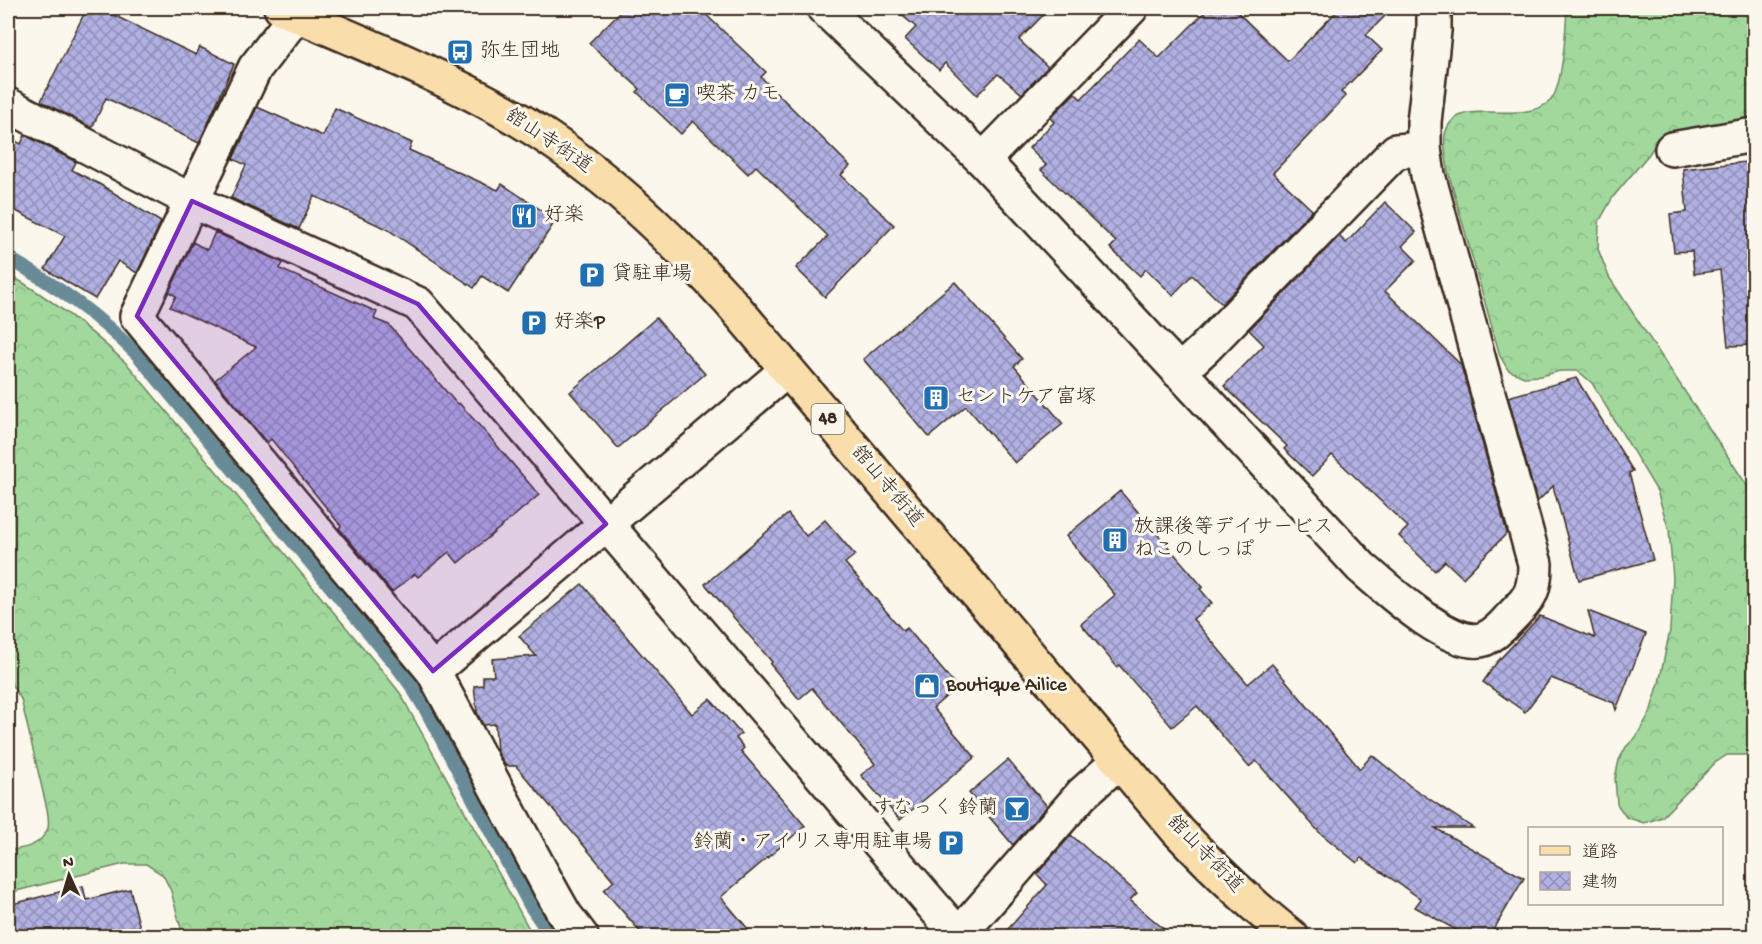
<svg xmlns="http://www.w3.org/2000/svg" width="1762" height="944" font-family="'Gochi Hand','Klee One',sans-serif">
  <defs>
    <pattern id="forest-crowns" width="20" height="18" patternUnits="userSpaceOnUse" patternTransform="scale(1.5)"><rect width="20" height="18" fill="#a1d99d"/><path d="M2 6a3 3 0 1 1 6 0M12 15a3 3 0 1 1 6 0" fill="none" stroke="#8cba87"/></pattern>
    <pattern id="building-cross-hatch" width="8" height="8" patternUnits="userSpaceOnUse" patternTransform="scale(1.5)"><rect width="8" height="8" fill="#b0b0e2"/><path d="M0 0l8 8M0 8l8-8" fill="none" stroke="#908fb7"/></pattern>
  </defs>
  <rect width="100%" height="100%" fill="#fbf7ec"/>
  <filter id="ink" filterUnits="userSpaceOnUse"><feTurbulence type="fractalNoise" baseFrequency=".0167" numOctaves="2"/><feDisplacementMap in="SourceGraphic" scale="12" xChannelSelector="R" yChannelSelector="G"/><feConvolveMatrix kernelMatrix="1 2 1 2 8 2 1 2 1" color-interpolation-filters="sRGB"/></filter>
  <g filter="url(#ink)">
    <g fill="url(#forest-crowns)" stroke="#6e825e" stroke-width="1.5">
      <path d="M 1567,8 L 1754,8 L 1754,121 L 1660,137 L 1649,154 L 1613,197 L 1599,222 L 1598,249 L 1609,277 L 1754,496 L 1754,755 L 1727,755 L 1715,763 L 1662,817 L 1644,823 L 1626,817 L 1617,804 L 1615,778 L 1619,760 L 1626,747 L 1636,737 L 1650,713 L 1659,683 L 1670,630 L 1673,578 L 1669,530 L 1657,491 L 1592,383 L 1578,371 L 1560,371 L 1541,376 L 1524,377 L 1508,370 L 1500,356 L 1448,171 C 1447,159 1443,146 1445,135 C 1453,92 1521,128 1550,101 C 1563,89 1566,26 1567,8 Z"/>
      <path d="M 8,274 C 52,299 91,330 128,365 L 385,674 L 400,693 L 412,715 L 533,936 L 183,936 L 171,891 L 163,875 L 146,864 L 124,864 L 8,893 L 8,850 C 24,849 41,846 48,828 C 49,823 48,814 47,809 L 21,699 L 8,679 Z"/>
    </g>
    <g fill="none" stroke-linecap="round" stroke-linejoin="round">
      <path stroke="#698b98" stroke-width="14" d="M 8,258 C 58,286 97,315 138,355 L 396,665 L 411,685 L 425,708 L 530,905 L 551,936"/>
    </g>
    <g fill="url(#building-cross-hatch)" stroke="#3b2a1e" stroke-width="1.5">
      <path d="M 87,8 L 97,13 L 99,8 L 196,55 L 200,47 L 234,64 L 199,143 L 106,98 L 92,128 L 41,101 Z"/>
      <path d="M 624,8 L 699,8 L 766,72 L 761,77 L 850,166 L 841,175 L 894,225 L 825,297 L 796,268 L 828,236 L 756,166 L 748,174 L 693,121 L 681,134 L 637,92 L 640,89 L 589,43 Z"/>
      <path d="M 893,8 L 1050,8 L 1019,40 L 1048,67 L 1022,94 L 998,74 L 977,95 L 945,63 L 939,70 L 905,39 L 916,27 Z"/>
      <path d="M 1209,8 L 1233,8 L 1288,61 L 1340,8 L 1393,8 L 1366,35 L 1382,50 L 1341,92 L 1346,96 L 1273,173 L 1312,210 L 1222,304 L 1192,275 L 1173,295 L 1146,269 L 1140,276 L 1110,248 L 1116,242 L 1041,170 L 1046,165 L 1029,148 L 1054,122 L 1050,118 L 1075,93 L 1081,99 L 1139,39 L 1159,58 Z"/>
      <path d="M 257,107 L 323,136 L 335,108 L 412,143 L 409,150 L 498,190 L 502,184 L 556,220 L 508,293 L 482,276 L 474,288 L 387,229 L 314,196 L 299,229 L 231,198 L 246,165 L 233,159 Z"/>
      <path d="M 25,135 L 76,162 L 72,170 L 101,185 L 161,222 L 137,273 L 118,261 L 95,299 L 45,269 L 65,236 L 8,207 L 8,137 L 21,144 Z"/>
      <path d="M 1755,161 L 1755,345 L 1728,346 L 1720,270 L 1694,274 L 1692,251 L 1674,252 L 1670,214 L 1687,212 L 1683,169 Z"/>
      <path d="M 1385,202 L 1416,232 L 1402,246 L 1416,260 L 1385,291 L 1461,365 L 1507,533 L 1463,578 L 1445,561 L 1435,571 L 1399,536 L 1408,527 L 1332,455 L 1312,476 L 1284,449 L 1287,446 L 1224,386 L 1264,345 L 1249,330 L 1339,236 L 1346,243 Z"/>
      <path d="M 215,232 L 283,263 L 280,269 L 377,312 L 374,319 L 389,325 L 457,404 L 459,403 L 494,442 L 539,495 L 458,563 L 449,552 L 418,577 L 415,574 L 392,592 L 339,528 L 341,526 L 271,439 L 267,443 L 215,380 L 256,347 L 170,307 L 176,296 L 169,292 L 193,242 L 207,250 Z"/>
      <path d="M 955,282 L 1022,359 L 1014,366 L 1063,424 L 1015,463 L 966,406 L 929,437 L 863,359 Z"/>
      <path d="M 656,318 L 705,374 L 618,448 L 570,392 Z"/>
      <path d="M 1576,378 L 1633,471 L 1629,473 L 1653,560 L 1579,580 L 1553,486 L 1537,502 L 1508,397 Z"/>
      <path d="M 1120,491 L 1203,587 L 1200,589 L 1212,603 L 1193,619 L 1248,684 L 1272,664 L 1360,769 L 1372,755 L 1410,786 L 1473,828 L 1435,828 L 1524,878 L 1490,936 L 1467,936 L 1415,907 L 1421,899 L 1361,858 L 1357,863 L 1319,832 L 1256,761 L 1249,767 L 1197,706 L 1172,727 L 1119,665 L 1117,667 L 1081,624 L 1115,595 L 1066,536 Z"/>
      <path d="M 788,514 L 806,536 L 825,520 L 855,555 L 845,563 L 903,631 L 907,628 L 957,687 L 933,708 L 975,757 L 900,820 L 861,775 L 875,764 L 812,688 L 799,699 L 770,664 L 772,662 L 705,584 Z"/>
      <path d="M 582,584 L 692,714 L 710,699 L 741,734 L 736,738 L 744,748 L 741,751 L 805,826 L 721,897 L 754,936 L 644,936 L 604,890 L 614,881 L 516,766 L 506,766 L 497,751 L 495,724 L 483,725 L 477,712 L 474,686 L 483,685 L 483,676 L 494,676 L 492,659 L 536,656 L 519,636 Z"/>
      <path d="M 1588,611 L 1646,634 L 1616,710 L 1614,703 L 1551,678 L 1525,712 L 1483,682 L 1497,662 L 1540,616 L 1595,638 Z"/>
      <path d="M 1008,760 L 1047,806 L 1013,845 L 969,793 Z"/>
      <path d="M 1071,835 L 1137,893 L 1130,900 L 1172,936 L 1002,936 L 1047,885 L 1037,874 Z"/>
      <path d="M 83,886 L 86,900 L 130,889 L 142,936 L 8,936 L 8,905 Z"/>
    </g>
    <g fill="none" stroke-linecap="round" stroke-linejoin="round">
      <defs>
        <g id="minor">
          <path d="M 824,8 L 983,160 L 1361,567 C 1384,587 1453,651 1484,639 C 1494,635 1502,627 1509,619 C 1529,598 1535,594 1535,564 L 1428,175 L 1424,149 L 1424,122 L 1434,31 L 1434,13 L 1432,8"/>
          <path d="M 297,14 L 255,68 L 137,316 L 433,671 L 552,892 L 565,915 L 581,936"/>
          <path d="M 8,105 L 192,201 L 418,304 L 959,936"/>
          <path d="M 1672,149 L 1754,135"/>
          <path d="M 983,160 L 1131,8"/>
          <path d="M 1179,372 L 1205,348 L 1396,151 L 1424,149"/>
          <path d="M 433,671 L 787,370"/>
          <path d="M 958,936 L 1082,794 L 1119,761"/>
        </g>
        <path id="primary" d="M 281,8 C 362,43 445,76 521,121 C 601,169 668,234 731,303 L 1178,831 C 1214,869 1250,904 1291,936"/>
      </defs>
      <use href="#minor" stroke="#3b2a1e" stroke-width="38"/>
      <use href="#primary" stroke="#3b2a1e" stroke-width="38"/>
      <use href="#minor" stroke="#fbf7ec" stroke-width="33"/>
      <use href="#primary" stroke="#f9ddab" stroke-width="33"/>
    </g>
  </g>
  <path fill="#7b2cbf" fill-opacity="0.2" stroke="#7b2cbf" stroke-width="4.5" stroke-linejoin="round" d="M 192,201 L 418,304 L 606,524 L 433,671 L 137,316 Z"/>
  <defs>
    <symbol id="bus-square" viewBox="-11 -11 22 22"><rect x="-9" y="-9" width="18" height="18" rx="4" fill="#1f6fb2" stroke="#fbf7ec"/><path d="M-5-6H5V4H4V6H2V4H-2V6H-4V4H-5ZM-3.5-4V0h7V-4ZM-3.5 1.2v1.5H-2V1.2ZM2 1.2v1.5H3.5V1.2Z" fill="#fff"/></symbol>
    <symbol id="cafe-square" viewBox="-11 -11 22 22"><rect x="-9" y="-9" width="18" height="18" rx="4" fill="#1f6fb2" stroke="#fbf7ec"/><path d="M-5.5-4.5H6V0H3Q3 3.5 0 3.5H-2.5Q-5.5 3.5-5.5 0ZM3-3.2v2h1.7v-2ZM-6 4.5H4V6H-6Z" fill="#fff"/></symbol>
    <symbol id="restaurant-square" viewBox="-11 -11 22 22"><rect x="-9" y="-9" width="18" height="18" rx="4" fill="#1f6fb2" stroke="#fbf7ec"/><path d="M-5-6h1v4h1v-4h1v4h1v-4h1v5L-1.5 .5V6h-2V.5L-5-1ZM5-6V6H3V1.5H1.5Q1.5-4 5-6Z" fill="#fff"/></symbol>
    <symbol id="parking-square" viewBox="-11 -11 22 22"><rect x="-9" y="-9" width="18" height="18" rx="4" fill="#1f6fb2" stroke="#fbf7ec"/><path d="M-3.5-5.5H1a3.5 3.5 0 0 1 0 7H-1V5.5H-3.5ZM-1-3.4V-.6H.8a1.4 1.4 0 0 0 0-2.8Z" fill="#fff"/></symbol>
    <symbol id="building-square" viewBox="-11 -11 22 22"><rect x="-9" y="-9" width="18" height="18" rx="4" fill="#1f6fb2" stroke="#fbf7ec"/><path d="M-4-6H4V6H1V3H-1V6H-4ZM-2.5-4.3h1.7v1.8h-1.7ZM.8-4.3h1.7v1.8H.8ZM-2.5-1h1.7V.8h-1.7ZM.8-1h1.7V.8H.8Z" fill="#fff"/></symbol>
    <symbol id="shop-square" viewBox="-11 -11 22 22"><rect x="-9" y="-9" width="18" height="18" rx="4" fill="#1f6fb2" stroke="#fbf7ec"/><path d="M-5-2.5h2.3a2.7 3.5 0 0 1 5.4 0H5L5.5 6h-11ZM-1.5-2.5h3a1.5 2.3 0 0 0-3 0Z" fill="#fff"/></symbol>
    <symbol id="bar-square" viewBox="-11 -11 22 22"><rect x="-9" y="-9" width="18" height="18" rx="4" fill="#1f6fb2" stroke="#fbf7ec"/><path d="M-6-5H6L.8 .8V4.5H3.5V6h-7V4.5H-.8V.8Z" fill="#fff"/></symbol>
  </defs>
  <g fill-rule="evenodd">
    <use href="#bus-square" x="445" y="37" width="30" height="30"/>
    <use href="#cafe-square" x="662" y="80" width="30" height="30"/>
    <use href="#restaurant-square" x="509" y="201" width="30" height="30"/>
    <use href="#parking-square" x="577" y="260" width="30" height="30"/>
    <use href="#parking-square" x="519" y="308" width="30" height="30"/>
    <use href="#building-square" x="921" y="383" width="30" height="30"/>
    <use href="#building-square" x="1100" y="525" width="30" height="30"/>
    <use href="#shop-square" x="912" y="671" width="30" height="30"/>
    <use href="#bar-square" x="1002" y="794" width="30" height="30"/>
    <use href="#parking-square" x="936" y="828" width="30" height="30"/>
  </g>
  <g text-anchor="middle" dominant-baseline="central" stroke-width="6" stroke-linejoin="round" paint-order="stroke">
    <rect fill="#fbf7ec" stroke="#75685c" stroke-width="1.5" x="811.5" y="404" width="33" height="30" rx="4.5"/>
    <g font-size="18" font-weight="bold" fill="#3b2a1e">
      <text x="828" y="419">48</text>
    </g>
    <g font-size="20" fill="#3b2a1e" stroke="#fbf7ec" text-anchor="start">
      <text x="480" y="52">弥生団地</text>
      <text x="696" y="95">喫茶 カモ</text>
      <text x="544" y="216">好楽</text>
      <text x="612" y="275">貸駐車場</text>
      <text x="554" y="323">好楽P</text>
      <text x="956" y="398">セントケア富塚</text>
      <text x="1134" y="528">放課後等デイサービス<tspan x="1134" dy="23">ねこのしっぽ</tspan></text>
      <text x="946" y="686">Boutique Ailice</text>
      <text x="998" y="809" text-anchor="end">すなっく 鈴蘭</text>
      <text x="932" y="843" text-anchor="end">鈴蘭・アイリス専用駐車場</text>
    </g>
    <g font-size="20" fill="#3b2a1e" stroke="#fbf7ec">
      <text transform="translate(548 142) rotate(34)">舘山寺街道</text>
      <text transform="translate(886 487) rotate(50)">舘山寺街道</text>
      <text transform="translate(1204 855) rotate(46)">舘山寺街道</text>
    </g>
  </g>
  <rect width="1762" height="944" fill="none" stroke="#fbf7ec" stroke-width="30"/>
  <rect x="15" y="15" width="1732" height="914" fill="none" stroke="#3b2a1e" stroke-width="2" filter="url(#ink)"/>
  <rect x="1528" y="827" width="195" height="78" fill="#fbf7ec" stroke="#aea59a" stroke-width="1.5"/>
  <rect x="1540" y="846" width="30" height="9" fill="#f9ddab" stroke="#aea59a" stroke-width="1.5"/>
  <text x="1582" y="857" font-size="18" fill="#3b2a1e">道路</text>
  <rect x="1540" y="872" width="30" height="18" fill="url(#building-cross-hatch)" stroke="#aea59a" stroke-width="1.5"/>
  <text x="1582" y="887" font-size="18" fill="#3b2a1e">建物</text>
  <g transform="translate(69 875) rotate(356)" stroke="#fbf7ec" stroke-width="4.5" paint-order="stroke">
  <path d="M0-4.5L10 22L0 15L-10 22Z" fill="#3b2a1e"/>
  <text y="-9" font-size="16" font-weight="bold" text-anchor="middle" fill="#3b2a1e">N</text>
  </g>
</svg>
